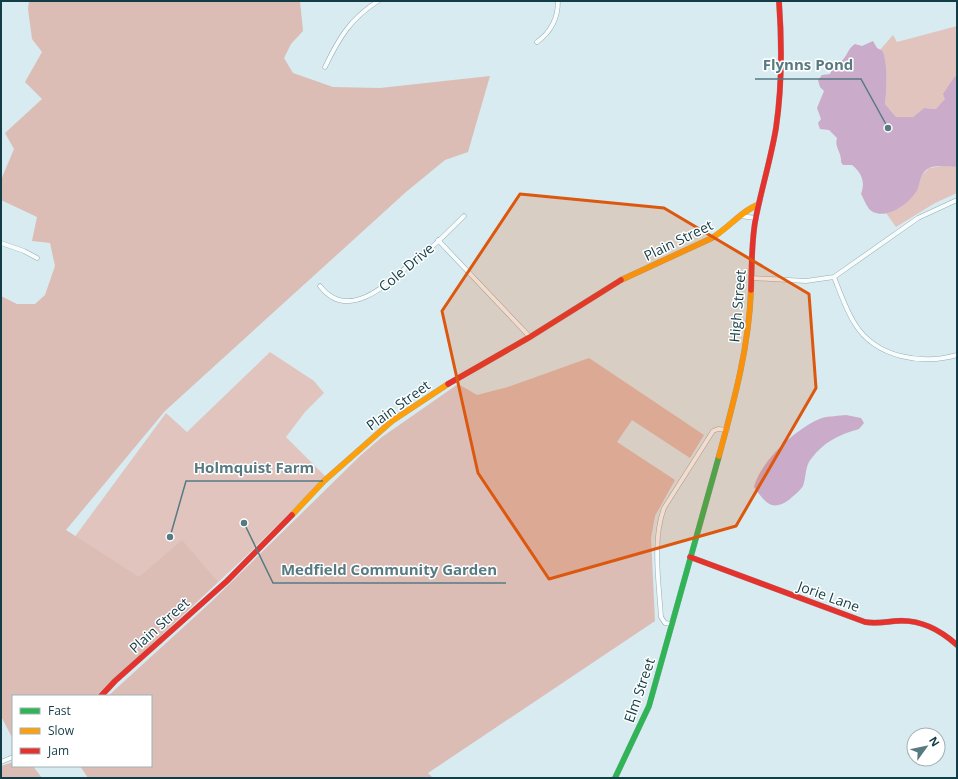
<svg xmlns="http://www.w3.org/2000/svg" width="958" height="779" font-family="'Open Sans',sans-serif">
  <rect width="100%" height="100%" fill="#d8ebf0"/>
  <g fill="#e1c4bd">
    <path d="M 957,26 L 957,78 L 955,76 L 946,99 L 936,109 L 924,108 L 913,117 L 896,117 L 885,104 C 887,88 888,67 883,51 L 880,50 L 893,35 L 897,42 Z"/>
    <path d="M 944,166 L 957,167 L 957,193 L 935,203 L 896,227 L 886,213 L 919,184 L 922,175 L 929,168 Z"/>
    <path d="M 270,352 L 314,381 L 324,393 L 305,412 L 286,437 L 326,477 L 244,558 L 96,696 L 13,696 L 13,739 L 1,716 L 1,637 L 166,413 L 187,432 Z"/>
  </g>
  <g fill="#dbbdb6">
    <path d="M 29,1 L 300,1 L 303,31 L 291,44 L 284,58 L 293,73 L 333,87 L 380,88 L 490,76 L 468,152 L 445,160 L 406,192 L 165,411 L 66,530 L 139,577 L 182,540 L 218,582 L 96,696 L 13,696 L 13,739 L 1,716 L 1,296 L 17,304 L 35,304 L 45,295 L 55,266 L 50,243 L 32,241 L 37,217 L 1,200 L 1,180 L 14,149 L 5,133 L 42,99 L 25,82 L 42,52 L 32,39 L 28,9 Z"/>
    <path d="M 589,358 L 704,435 L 690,458 L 632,420 L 617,442 L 675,480 L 655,516 L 651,538 L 655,621 L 428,773 L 433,778 L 88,778 L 80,766 L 151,766 L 151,696 L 108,696 L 211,602 L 361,455 L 382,437 L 458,384 L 477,395 L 508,387 Z"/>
    <path d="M 13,762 L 13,766 L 33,766 L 42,778 L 1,778 L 1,766 Z"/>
  </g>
  <g fill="#cbabca">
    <path d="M 873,41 L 877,48 L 883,51 C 888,67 887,88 885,104 L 896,117 L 913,117 L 924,108 L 936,109 L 945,99 L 943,94 L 955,76 L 957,78 L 957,167 C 949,167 937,165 929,168 C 919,173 921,185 916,192 C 908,204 888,219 873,212 C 867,209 864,199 861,194 C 866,182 861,172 852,165 L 843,165 L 841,162 C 842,153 834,147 837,138 L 829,130 L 820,129 L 818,123 L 821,119 L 817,108 L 824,91 L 820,87 L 818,80 L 822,75 L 830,74 C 833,66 840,64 845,57 C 849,51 849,48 855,44 L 862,46 Z"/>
    <path d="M 846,415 L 861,418 L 864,423 L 859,429 C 838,435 824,442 811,459 C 805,466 806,478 803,486 C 800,491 794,495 790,499 C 772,513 765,502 754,487 C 760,462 797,427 822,418 C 829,416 839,416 846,415 Z"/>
  </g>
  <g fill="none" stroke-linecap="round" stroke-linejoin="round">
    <defs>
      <g id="street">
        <path d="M 537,42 C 551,32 558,18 558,1"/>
        <path d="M 325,67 C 339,38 350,19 378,1"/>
        <path d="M 740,216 L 756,218"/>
        <path d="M 438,240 L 530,337"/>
        <path d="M 1,243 L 24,251 L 37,258"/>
        <path d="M 834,277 C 840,292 846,310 855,324 C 876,358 922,365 957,355"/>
        <path d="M 751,278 L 806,281 L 834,277 L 918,218 L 957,200"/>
        <path d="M 320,286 C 348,323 389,283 411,263 C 417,256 425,251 433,246 C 444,236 454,226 464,216"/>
        <path d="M 672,624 L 665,623 L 661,617 C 659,584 652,540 664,508 L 713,431 L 718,429 L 727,430"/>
        <path d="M 1,762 L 13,757"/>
      </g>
      <path id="fast" d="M 615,778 L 649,706 L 719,456"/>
      <g id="slow">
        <path d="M 621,280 L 712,238 C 727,229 744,209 758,205"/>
        <path d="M 719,456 C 734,401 749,347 751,290"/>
        <path d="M 292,515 L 324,481 L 392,421 L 448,384"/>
      </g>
      <g id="jam">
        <path d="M 751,290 C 752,266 751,241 756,217 C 762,187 771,158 776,128 C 782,87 782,43 779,1"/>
        <path d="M 448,384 L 530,337 L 621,280"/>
        <path d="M 690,557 L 865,622 C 876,624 885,622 896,621 C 920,619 939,629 957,645"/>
        <path d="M 101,696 L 115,681 L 227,581 L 292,515"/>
      </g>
    </defs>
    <use href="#street" stroke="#91aeb5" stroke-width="5"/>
    <use href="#fast" stroke="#91aeb5" stroke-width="6"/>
    <use href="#slow" stroke="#91aeb5" stroke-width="6"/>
    <use href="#jam" stroke="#91aeb5" stroke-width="6"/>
    <use href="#street" stroke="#f9fcfd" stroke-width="4"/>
    <use href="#fast" stroke="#30b455" stroke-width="5.5"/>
    <use href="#slow" stroke="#ff9f0a" stroke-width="5.5"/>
    <use href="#jam" stroke="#e5322d" stroke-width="5.5"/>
  </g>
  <path fill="#dd580f" fill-opacity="0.2" stroke="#dd580f" stroke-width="3" stroke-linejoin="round" d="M 520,194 L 664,208 L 809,294 L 816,388 L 736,526 L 549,579 L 478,473 L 442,311 Z"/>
  <g text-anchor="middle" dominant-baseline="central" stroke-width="3" stroke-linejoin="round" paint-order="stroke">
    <g font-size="14" fill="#123d47" stroke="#fff">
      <text transform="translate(678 240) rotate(-26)">Plain Street</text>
      <text transform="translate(406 267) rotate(-40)">Cole Drive</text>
      <text transform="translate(737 306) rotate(-85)">High Street</text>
      <text transform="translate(398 405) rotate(-36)">Plain Street</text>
      <text transform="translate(829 596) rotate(20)">Jorie Lane</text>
      <text transform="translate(159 625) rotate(-42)">Plain Street</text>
      <text transform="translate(639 690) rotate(-71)">Elm Street</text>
    </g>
  </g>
  <path fill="none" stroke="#577a82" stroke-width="1.5" d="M888 128L861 79H755M170 537L186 481H323M244 523L273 583H506"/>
  <g fill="#577a82" stroke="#fff" stroke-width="1.5">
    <circle cx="888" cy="128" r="4"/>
    <circle cx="170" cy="537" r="4"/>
    <circle cx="244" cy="523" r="4"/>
  </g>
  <g font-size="15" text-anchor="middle" font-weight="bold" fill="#577a82" stroke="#fff" stroke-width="3" stroke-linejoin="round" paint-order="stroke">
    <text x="808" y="70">Flynns Pond</text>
    <text x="254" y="473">Holmquist Farm</text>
    <text x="389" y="575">Medfield Community Garden</text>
  </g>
  <rect width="958" height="779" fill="none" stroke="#123d47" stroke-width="4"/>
  <rect x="12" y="695" width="140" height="72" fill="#ffffff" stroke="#a0b1b5"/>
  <rect x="20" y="708" width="20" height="6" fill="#30b455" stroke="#a0b1b5"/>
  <text x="48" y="715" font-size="12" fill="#123d47">Fast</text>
  <rect x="20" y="728" width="20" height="6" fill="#ff9f0a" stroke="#a0b1b5"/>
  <text x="48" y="735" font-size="12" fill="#123d47">Slow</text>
  <rect x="20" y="748" width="20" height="6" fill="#e5322d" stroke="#a0b1b5"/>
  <text x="48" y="755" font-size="12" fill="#123d47">Jam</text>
  <g transform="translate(926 747) rotate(57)"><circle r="19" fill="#ffffff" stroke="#a0b1b5"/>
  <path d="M0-3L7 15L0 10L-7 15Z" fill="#577a82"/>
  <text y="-6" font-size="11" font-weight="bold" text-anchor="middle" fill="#123d47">N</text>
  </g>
</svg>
